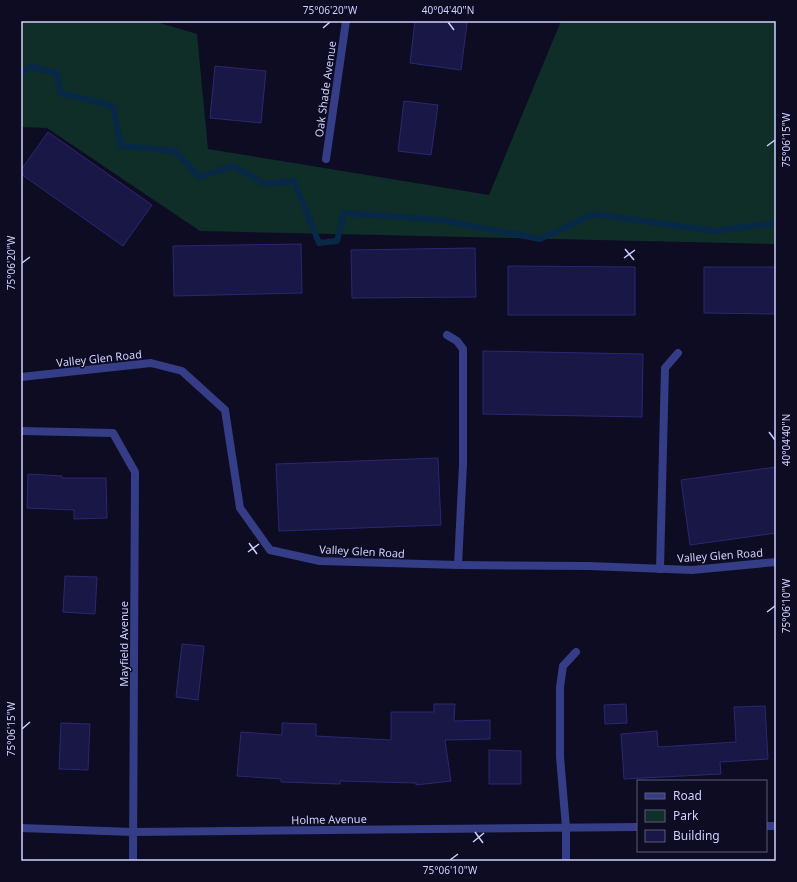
<svg xmlns="http://www.w3.org/2000/svg" width="797" height="882" font-family="'Noto Sans',sans-serif">
  <rect width="100%" height="100%" fill="#0d0c23"/>
  <path fill="#0f2e28" d="M 21,21 L 153,21 L 197,34 L 208,149 L 489,195 L 561,21 L 776,21 L 776,244 L 200,231 L 47,128 L 21,127 Z"/>
  <g fill="none" stroke-linecap="round" stroke-linejoin="round">
    <path stroke="#082847" stroke-width="6" d="M 21,73 L 31,67 L 57,73 L 60,93 L 113,106 L 121,146 L 175,151 L 199,177 L 233,166 L 265,184 L 294,181 L 319,243 L 337,241 L 344,213 L 441,220 L 540,239 L 594,214 L 714,231 L 776,223"/>
  </g>
  <g fill="#191746" stroke="#2b2773">
    <path d="M 415,21 L 450,21 L 467,23 L 461,70 L 410,63 Z"/>
    <path d="M 215,66 L 266,71 L 261,123 L 210,118 Z"/>
    <path d="M 404,101 L 438,105 L 431,155 L 398,151 Z"/>
    <path d="M 48,132 L 152,205 L 123,246 L 21,174 L 21,170 Z"/>
    <path d="M 301,244 L 302,293 L 174,296 L 173,246 Z"/>
    <path d="M 475,248 L 476,297 L 352,298 L 351,250 Z"/>
    <path d="M 508,266 L 635,267 L 635,315 L 508,315 Z"/>
    <path d="M 704,267 L 776,267 L 776,314 L 704,313 Z"/>
    <path d="M 483,351 L 643,354 L 642,417 L 483,414 Z"/>
    <path d="M 438,458 L 441,525 L 279,531 L 276,464 Z"/>
    <path d="M 776,467 L 776,533 L 690,545 L 681,480 Z"/>
    <path d="M 28,474 L 62,476 L 62,478 L 106,478 L 107,518 L 74,519 L 74,510 L 27,508 Z"/>
    <path d="M 65,576 L 97,577 L 95,614 L 63,612 Z"/>
    <path d="M 182,644 L 204,646 L 198,700 L 176,697 Z"/>
    <path d="M 434,704 L 455,704 L 454,721 L 490,720 L 490,739 L 445,740 L 451,781 L 416,785 L 416,783 L 340,781 L 340,784 L 281,782 L 281,779 L 237,776 L 241,732 L 282,735 L 282,723 L 316,724 L 316,736 L 391,740 L 391,712 L 434,712 Z"/>
    <path d="M 626,704 L 627,723 L 605,724 L 604,705 Z"/>
    <path d="M 765,706 L 768,759 L 720,762 L 721,774 L 624,779 L 621,734 L 657,731 L 658,747 L 736,742 L 734,707 Z"/>
    <path d="M 61,723 L 90,724 L 88,770 L 59,769 Z"/>
    <path d="M 489,750 L 521,751 L 521,784 L 489,784 Z"/>
  </g>
  <g fill="none" stroke-linecap="round" stroke-linejoin="round">
    <g stroke="#343d86" stroke-width="8">
      <path d="M 447,335 L 457,341 L 463,349 L 463,464 L 458,565"/>
      <path d="M 660,569 L 665,368 L 678,353"/>
      <path d="M 566,827 L 560,757 L 560,687 L 563,666 L 576,652"/>
    </g>
    <g stroke="#343d86" stroke-width="8">
      <path d="M 326,159 L 346,21"/>
      <path d="M 21,377 L 151,363 L 182,371 L 225,410 L 240,508 L 270,550 L 320,561 L 458,565 L 589,566 L 692,570 L 776,562"/>
      <path d="M 21,431 L 113,433 L 135,472 L 133,861"/>
      <path d="M 766,826 L 776,826"/>
      <path d="M 21,828 L 133,832 L 638,827"/>
      <path d="M 566,861 L 566,827"/>
    </g>
  </g>
  <path fill="none" stroke="#cfd0ff" stroke-width="1.5" d="M 448,22 L 454,30M 323,28 L 330,22M 767,146 L 775,140M 625,249 L 634,260M 624,258 L 635,250M 22,263 L 30,257M 769,432 L 775,440M 249,543 L 257,554M 248,552 L 259,544M 767,612 L 775,606M 22,729 L 30,722M 475,832 L 483,843M 473,842 L 484,833M 450,860 L 458,854"/>
  <g text-anchor="middle" dominant-baseline="central" stroke-width="3" stroke-linejoin="round" paint-order="stroke">
    <g font-size="11" fill="#cfd0ff" stroke="#0d0c23">
      <text transform="translate(325 89) rotate(-82)">Oak Shade Avenue</text>
      <text transform="translate(99 358) rotate(-6)">Valley Glen Road</text>
      <text transform="translate(362 551) rotate(3)">Valley Glen Road</text>
      <text transform="translate(720 555) rotate(-4)">Valley Glen Road</text>
      <text transform="translate(123 644) rotate(-90)">Mayfield Avenue</text>
      <text transform="translate(329 819) rotate(-1)">Holme Avenue</text>
    </g>
  </g>
  <rect width="797" height="882" fill="none" stroke="#0d0c23" stroke-width="44"/>
  <rect x="637" y="780" width="130" height="72" fill="#0d0c23" stroke="#5b5a7b"/>
  <rect x="645" y="793" width="20" height="6" fill="#343d86" stroke="#5b5a7b"/>
  <text x="673" y="800" font-size="12" fill="#cfd0ff">Road</text>
  <rect x="645" y="810" width="20" height="12" fill="#0f2e28" stroke="#5b5a7b"/>
  <text x="673" y="820" font-size="12" fill="#cfd0ff">Park</text>
  <rect x="645" y="830" width="20" height="12" fill="#191746" stroke="#5b5a7b"/>
  <text x="673" y="840" font-size="12" fill="#cfd0ff">Building</text>
  <rect x="22" y="22" width="753" height="838" fill="none" stroke="#cfd0ff" stroke-width="1.5"/>
  <g font-size="10" text-anchor="middle" fill="#cfd0ff">
    <text x="330" y="14">75°06'20"W</text>
    <text x="448" y="14">40°04'40"N</text>
    <text transform="translate(786 140) rotate(-90)" y="4">75°06'15"W</text>
    <text transform="translate(11 263) rotate(-90)" y="4">75°06'20"W</text>
    <text transform="translate(786 440) rotate(-90)" y="4">40°04'40"N</text>
    <text transform="translate(786 606) rotate(-90)" y="4">75°06'10"W</text>
    <text transform="translate(11 729) rotate(-90)" y="4">75°06'15"W</text>
    <text x="450" y="874">75°06'10"W</text>
  </g>
</svg>
